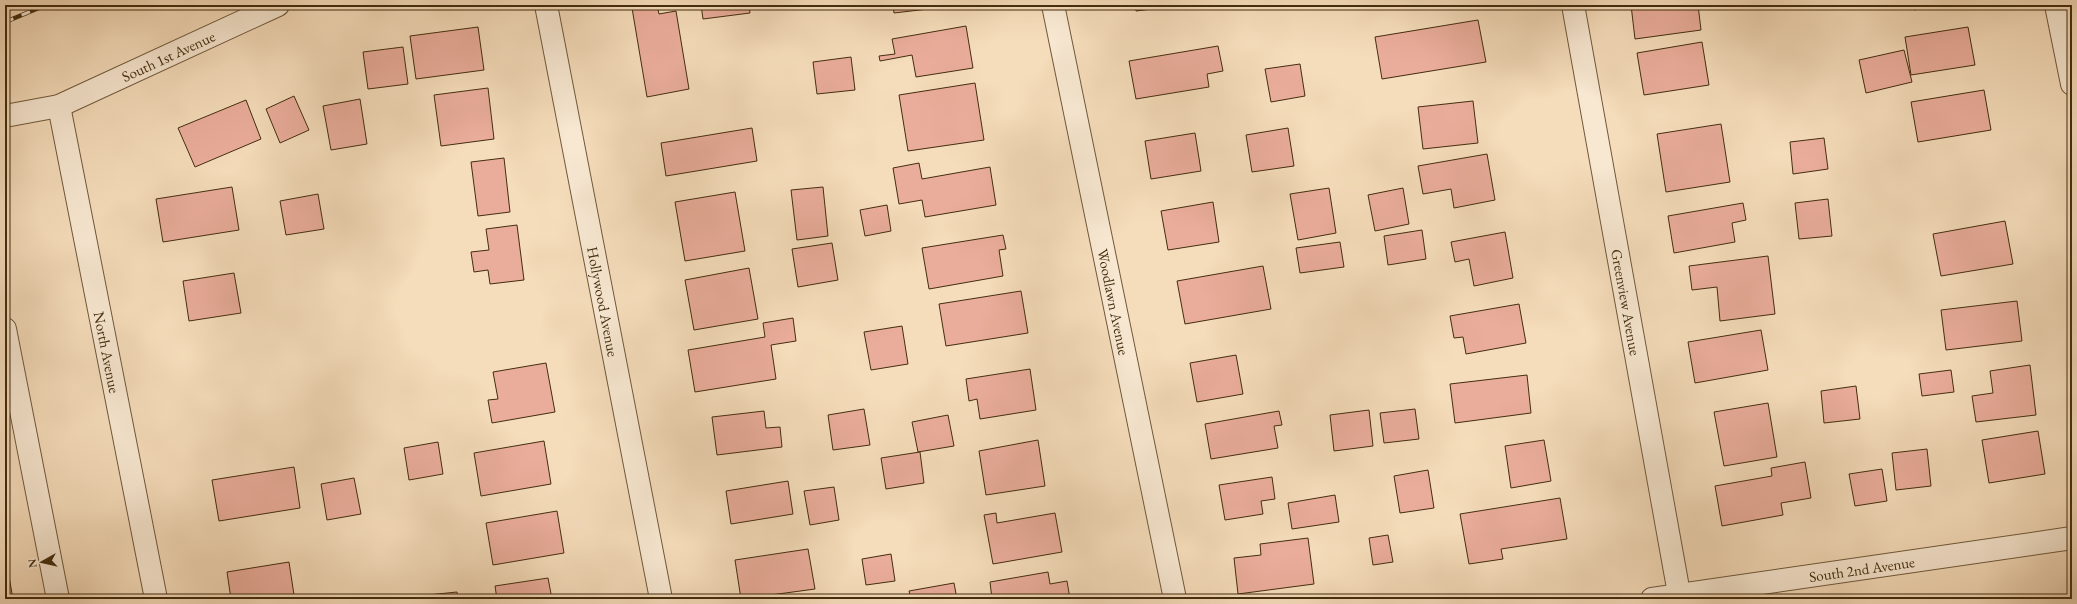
<svg xmlns="http://www.w3.org/2000/svg" width="2077" height="604" font-family="'EB Garamond',serif">
  <rect width="100%" height="100%" fill="#f5dcba"/>
  <filter id="stains"><feTurbulence type="fractalNoise" baseFrequency=".005" numOctaves="4"/><feColorMatrix values="0 0 0 0 .2 0 0 0 0 .09 0 0 0 0 .02 0 0 0 .5 -.17"/></filter>
  <radialGradient id="worn" r=".72"><stop offset=".6" stop-color="#630" stop-opacity="0"/><stop offset="1" stop-color="#630" stop-opacity=".3"/></radialGradient>
  <g fill="#eaad9b" stroke="#432d0f">
    <path d="M 657,5 L 659,14 L 676,11 L 689,89 L 647,97 L 632,8 Z"/>
    <path d="M 701,5 L 749,5 L 750,13 L 703,19 Z"/>
    <path d="M 893,5 L 962,5 L 894,13 Z"/>
    <path d="M 1135,5 L 1176,5 L 1176,6 L 1136,11 Z"/>
    <path d="M 1631,5 L 1698,5 L 1701,30 L 1635,39 Z"/>
    <path d="M 1913,5 L 1941,5 L 1914,10 Z"/>
    <path d="M 1478,20 L 1486,62 L 1382,79 L 1375,37 Z"/>
    <path d="M 966,26 L 973,68 L 916,77 L 912,55 L 880,61 L 879,56 L 895,54 L 892,39 Z"/>
    <path d="M 478,27 L 484,70 L 416,79 L 410,36 Z"/>
    <path d="M 1968,27 L 1975,65 L 1911,75 L 1905,37 Z"/>
    <path d="M 1702,42 L 1709,85 L 1644,95 L 1637,53 Z"/>
    <path d="M 1218,46 L 1223,71 L 1207,74 L 1209,87 L 1136,99 L 1129,61 Z"/>
    <path d="M 403,47 L 408,84 L 368,89 L 363,52 Z"/>
    <path d="M 1904,50 L 1912,82 L 1866,93 L 1859,60 Z"/>
    <path d="M 851,57 L 855,90 L 817,94 L 813,62 Z"/>
    <path d="M 1300,64 L 1305,96 L 1271,102 L 1265,69 Z"/>
    <path d="M 975,83 L 984,140 L 908,151 L 899,95 Z"/>
    <path d="M 488,88 L 494,139 L 441,146 L 434,95 Z"/>
    <path d="M 1984,90 L 1991,130 L 1918,142 L 1911,102 Z"/>
    <path d="M 294,96 L 309,130 L 280,143 L 266,109 Z"/>
    <path d="M 360,99 L 367,144 L 331,150 L 323,106 Z"/>
    <path d="M 246,100 L 261,139 L 195,167 L 178,128 Z"/>
    <path d="M 1473,101 L 1478,143 L 1423,149 L 1418,107 Z"/>
    <path d="M 1721,124 L 1730,182 L 1666,192 L 1657,134 Z"/>
    <path d="M 752,128 L 757,161 L 666,176 L 661,143 Z"/>
    <path d="M 1288,128 L 1294,166 L 1252,172 L 1246,135 Z"/>
    <path d="M 1195,133 L 1201,171 L 1151,179 L 1145,141 Z"/>
    <path d="M 1824,138 L 1828,169 L 1793,174 L 1790,142 Z"/>
    <path d="M 1487,154 L 1495,200 L 1454,208 L 1451,189 L 1423,194 L 1418,166 Z"/>
    <path d="M 504,158 L 510,212 L 478,216 L 471,162 Z"/>
    <path d="M 919,163 L 922,179 L 990,167 L 996,205 L 925,217 L 922,200 L 899,204 L 893,168 Z"/>
    <path d="M 232,187 L 239,230 L 163,242 L 156,199 Z"/>
    <path d="M 823,187 L 828,236 L 797,240 L 791,190 Z"/>
    <path d="M 1329,188 L 1336,233 L 1298,240 L 1290,194 Z"/>
    <path d="M 1403,188 L 1409,224 L 1375,231 L 1368,195 Z"/>
    <path d="M 735,192 L 745,251 L 685,261 L 675,202 Z"/>
    <path d="M 318,194 L 324,229 L 286,235 L 280,201 Z"/>
    <path d="M 1828,199 L 1832,236 L 1799,239 L 1795,203 Z"/>
    <path d="M 1213,202 L 1219,242 L 1168,250 L 1161,211 Z"/>
    <path d="M 1743,203 L 1746,220 L 1732,223 L 1735,242 L 1674,253 L 1668,216 Z"/>
    <path d="M 887,205 L 891,231 L 865,236 L 860,210 Z"/>
    <path d="M 2005,221 L 2013,264 L 1941,276 L 1933,234 Z"/>
    <path d="M 517,225 L 524,280 L 490,284 L 488,270 L 474,272 L 471,252 L 489,250 L 486,229 Z"/>
    <path d="M 1422,230 L 1426,259 L 1388,265 L 1384,236 Z"/>
    <path d="M 1505,232 L 1513,278 L 1474,286 L 1469,259 L 1455,262 L 1451,242 Z"/>
    <path d="M 1003,235 L 1006,249 L 999,250 L 1003,276 L 929,289 L 922,248 Z"/>
    <path d="M 1340,242 L 1344,267 L 1300,273 L 1296,248 Z"/>
    <path d="M 832,243 L 838,280 L 798,287 L 792,249 Z"/>
    <path d="M 1768,256 L 1775,314 L 1720,321 L 1717,287 L 1692,290 L 1689,266 Z"/>
    <path d="M 1263,266 L 1271,309 L 1185,324 L 1177,281 Z"/>
    <path d="M 749,268 L 758,319 L 694,330 L 685,280 Z"/>
    <path d="M 234,273 L 241,313 L 189,321 L 183,281 Z"/>
    <path d="M 1021,291 L 1028,333 L 946,346 L 939,304 Z"/>
    <path d="M 2017,301 L 2022,341 L 1946,350 L 1941,310 Z"/>
    <path d="M 1519,304 L 1526,343 L 1466,354 L 1463,337 L 1454,338 L 1450,316 Z"/>
    <path d="M 793,318 L 796,341 L 771,345 L 776,379 L 695,392 L 688,350 L 765,337 L 763,323 Z"/>
    <path d="M 902,326 L 908,364 L 871,370 L 864,332 Z"/>
    <path d="M 1761,330 L 1768,370 L 1695,383 L 1688,342 Z"/>
    <path d="M 1236,355 L 1243,394 L 1197,402 L 1190,363 Z"/>
    <path d="M 546,363 L 555,412 L 492,423 L 488,400 L 498,399 L 493,372 Z"/>
    <path d="M 2030,365 L 2036,415 L 1976,422 L 1972,396 L 1993,393 L 1990,371 Z"/>
    <path d="M 1030,369 L 1036,410 L 980,419 L 977,399 L 969,401 L 966,379 Z"/>
    <path d="M 1951,370 L 1954,392 L 1922,396 L 1919,374 Z"/>
    <path d="M 1527,375 L 1531,413 L 1455,423 L 1450,384 Z"/>
    <path d="M 1856,386 L 1860,419 L 1824,423 L 1821,391 Z"/>
    <path d="M 1768,403 L 1777,457 L 1724,466 L 1714,412 Z"/>
    <path d="M 864,409 L 870,445 L 833,450 L 828,415 Z"/>
    <path d="M 1415,409 L 1419,439 L 1384,443 L 1380,413 Z"/>
    <path d="M 1369,410 L 1373,446 L 1334,451 L 1330,415 Z"/>
    <path d="M 764,411 L 766,428 L 780,427 L 782,447 L 717,455 L 712,417 Z"/>
    <path d="M 1279,411 L 1282,425 L 1274,426 L 1278,448 L 1211,459 L 1205,424 Z"/>
    <path d="M 948,415 L 954,446 L 918,452 L 912,422 Z"/>
    <path d="M 2038,431 L 2045,474 L 1989,483 L 1982,440 Z"/>
    <path d="M 1038,440 L 1045,486 L 986,495 L 979,451 Z"/>
    <path d="M 1544,440 L 1551,481 L 1511,488 L 1505,446 Z"/>
    <path d="M 544,441 L 551,484 L 481,496 L 474,453 Z"/>
    <path d="M 438,442 L 443,474 L 409,480 L 404,448 Z"/>
    <path d="M 1927,449 L 1931,486 L 1896,490 L 1892,453 Z"/>
    <path d="M 920,452 L 924,483 L 886,489 L 881,458 Z"/>
    <path d="M 1805,462 L 1811,498 L 1781,503 L 1783,515 L 1722,526 L 1715,486 L 1772,476 L 1771,468 Z"/>
    <path d="M 294,467 L 300,508 L 219,521 L 212,480 Z"/>
    <path d="M 1882,469 L 1887,501 L 1855,506 L 1849,474 Z"/>
    <path d="M 1428,470 L 1434,508 L 1400,513 L 1394,476 Z"/>
    <path d="M 1272,477 L 1275,499 L 1261,501 L 1263,514 L 1225,520 L 1219,485 Z"/>
    <path d="M 354,478 L 361,514 L 327,520 L 321,484 Z"/>
    <path d="M 788,481 L 793,514 L 731,524 L 726,491 Z"/>
    <path d="M 834,487 L 839,520 L 810,525 L 804,491 Z"/>
    <path d="M 1335,495 L 1339,522 L 1292,529 L 1288,503 Z"/>
    <path d="M 1560,498 L 1567,539 L 1501,549 L 1503,559 L 1469,564 L 1460,514 Z"/>
    <path d="M 557,511 L 564,553 L 493,565 L 486,523 Z"/>
    <path d="M 996,513 L 997,523 L 1055,513 L 1062,552 L 993,564 L 984,515 Z"/>
    <path d="M 1388,535 L 1393,562 L 1373,565 L 1369,538 Z"/>
    <path d="M 1308,538 L 1314,584 L 1238,594 L 1234,558 L 1261,555 L 1260,544 Z"/>
    <path d="M 808,549 L 815,589 L 741,599 L 735,560 Z"/>
    <path d="M 5,554 L 13,599 L 5,599 Z"/>
    <path d="M 891,554 L 895,581 L 866,585 L 862,559 Z"/>
    <path d="M 289,562 L 294,595 L 273,599 L 231,599 L 227,572 Z"/>
    <path d="M 1048,572 L 1050,584 L 1067,581 L 1070,599 L 992,599 L 990,582 Z"/>
    <path d="M 548,578 L 552,599 L 497,599 L 495,586 Z"/>
    <path d="M 954,583 L 957,599 L 911,599 L 909,591 Z"/>
    <path d="M 457,592 L 458,599 L 428,599 L 428,595 Z"/>
  </g>
  <g fill="none" stroke-linecap="round" stroke-linejoin="round">
    <defs>
      <g id="minor">
        <path id="s1" d="M 546,5 L 661,599"/>
        <path id="s2" d="M 1053,5 L 1175,599"/>
        <path id="s3" d="M 1573,5 L 1680,599"/>
        <path d="M 2056,5 L 2072,84"/>
        <path id="s4" d="M 59,106 L 156,599"/>
        <path id="s5" d="M 5,116 L 59,106 L 278,5"/>
        <path d="M 5,329 L 58,599"/>
        <path id="s6" d="M 1652,599 L 2072,538"/>
      </g>
    </defs>
    <use href="#minor" stroke="#70593a" stroke-width="24"/>
    <use href="#minor" stroke="#f8e8d2" stroke-width="22"/>
    <defs>
      <path id="rail" d="M 5,22 L 46,5"/>
    </defs>
    <use href="#rail" stroke="#432d0f" stroke-width="4.5"/>
    <use href="#rail" stroke="#f8e8d2" stroke-width="3" stroke-dasharray="9" stroke-linecap="butt"/>
  </g>
  <g text-anchor="middle" dominant-baseline="central" stroke-width="3" stroke-linejoin="round" paint-order="stroke">
    <g font-size="15" fill="#432d0f" stroke="#f8e8d2">
      <text stroke="none"><textPath href="#s5" startOffset="175">South 1st Avenue</textPath></text>
      <text stroke="none"><textPath href="#s1" startOffset="302">Hollywood Avenue</textPath></text>
      <text stroke="none"><textPath href="#s2" startOffset="303">Woodlawn Avenue</textPath></text>
      <text stroke="none"><textPath href="#s3" startOffset="302">Greenview Avenue</textPath></text>
      <text stroke="none"><textPath href="#s4" startOffset="251">North Avenue</textPath></text>
      <text stroke="none"><textPath href="#s6" startOffset="212">South 2nd Avenue</textPath></text>
    </g>
  </g>
  <rect width="2077" height="604" fill="none" stroke="#f5dcba" stroke-width="20"/>
  <rect x="6" y="6" width="2065" height="592" fill="none" stroke="#432d0f" stroke-width="2"/>
  <rect x="10" y="10" width="2057" height="584" fill="none" stroke="#432d0f"/>
  <g transform="translate(42 562) rotate(262)" stroke="#f8e8d2" stroke-width="3" paint-order="stroke">
  <path d="M0-3L7 15L0 10L-7 15Z" fill="#432d0f"/>
  <text y="-6" font-size="11" font-weight="bold" text-anchor="middle" fill="#432d0f">N</text>
  </g>
  <rect width="100%" height="100%" filter="url(#stains)"/>
  <rect width="100%" height="100%" fill="url(#worn)"/>
</svg>
